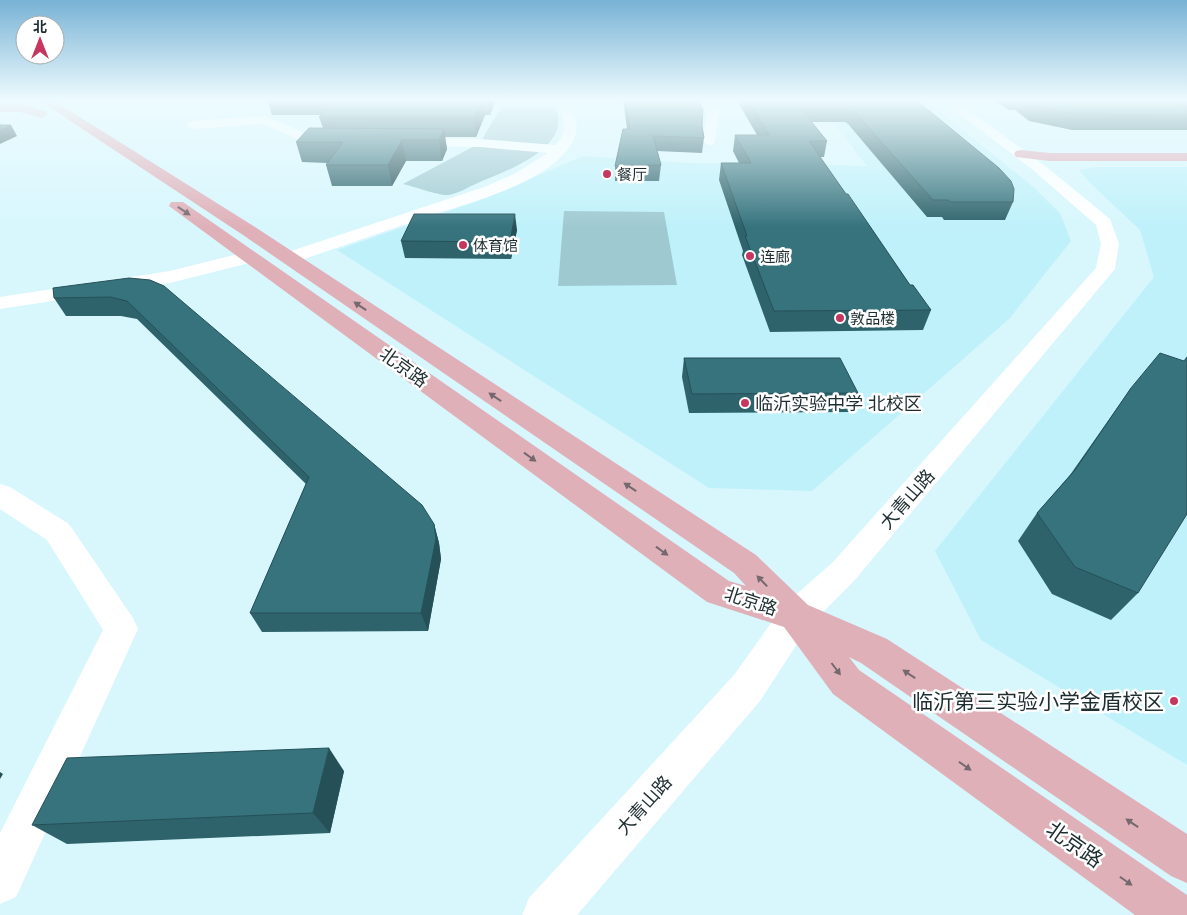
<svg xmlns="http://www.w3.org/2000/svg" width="1187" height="915" font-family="Mulish,'Noto Sans SC',sans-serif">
  <rect width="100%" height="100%" fill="#d7f7fd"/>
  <g fill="#bff1fa">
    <path d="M 815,99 L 924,99 L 1031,185 L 1060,213 L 1071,241 L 1009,319 L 812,491 L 709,488 L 337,250 L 484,199 L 583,156 L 687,163 L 867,166 Z"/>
    <path d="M 1096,167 L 1187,167 L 1187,765 L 981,640 L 935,551 L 1154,277 L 1140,230 L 1089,182 L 1079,170 Z"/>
  </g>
  <g fill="#9fc9d1">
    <path d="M 501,107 L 555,107 C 574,147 508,170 480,182 C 470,186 458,194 448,195 C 440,196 412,186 403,184 L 480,143 Z"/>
    <path d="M 564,211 L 664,212 L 677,285 L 558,286 Z"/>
  </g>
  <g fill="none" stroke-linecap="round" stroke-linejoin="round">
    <g fill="#fff" fill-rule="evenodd">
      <path d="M 553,99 L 565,99 C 580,116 581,135 565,153 C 534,186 475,201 432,215 C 387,231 341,246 296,262 L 289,264 L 282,262 L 280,258 L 282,254 L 484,187 L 514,174 L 548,153 L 480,147 L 409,146 L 402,142 L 409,138 L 480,139 L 556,145 C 570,129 565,115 553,99 Z"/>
      <path d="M 692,99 L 705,99 L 720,111 L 714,144 L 709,145 L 702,141 L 708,112 Z"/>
      <path d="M 940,99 L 953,99 L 1043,164 L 1110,219 L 1119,244 L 1115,269 L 854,581 L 808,627 L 760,701 L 577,915 L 522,915 L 529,898 L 734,675 L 784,605 L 832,563 L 1096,268 L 1101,244 L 1096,225 L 1033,170 Z"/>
      <path d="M 265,116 L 316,138 L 338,138 L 345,142 L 338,146 L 314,146 L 263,124 L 192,129 L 186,125 L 192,121 Z"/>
      <path d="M 250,251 L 257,253 L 259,257 L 257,261 L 170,283 L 0,309 L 0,297 L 170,271 Z"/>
      <path d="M 0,484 L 10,487 L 69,524 L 133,618 L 138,629 L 16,897 L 0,904 L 0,833 L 103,630 L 47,540 L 0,509 Z"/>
    </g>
    <g fill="#e0b0b9" fill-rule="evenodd">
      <path d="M 37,99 L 51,99 L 255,227 L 756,555 L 808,605 L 887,639 L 1187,834 L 1187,883 L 1171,876 L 861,663 L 849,657 L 859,670 L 1187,895 L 1187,915 L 1135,915 L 833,694 L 784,627 L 707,602 L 169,206 L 171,202 L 183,202 L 729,581 L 746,586 L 734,573 L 243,235 Z"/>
      <path d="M 0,104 L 21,104 L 46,111 L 48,114 L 42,118 L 20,112 L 0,112 Z"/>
      <path d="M 1021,150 L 1050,153 L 1187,153 L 1187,161 L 1050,161 L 1016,157 L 1014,154 L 1016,151 Z"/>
    </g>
  </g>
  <g fill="#2e636c">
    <path d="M 267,99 L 496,99 L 490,115 L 485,115 L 476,137 L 445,137 L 447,149 L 442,161 L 406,161 L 392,186 L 332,186 L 326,165 L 327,163 L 302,162 L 296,142 L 323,128 L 319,117 L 321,115 L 272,115 Z"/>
    <path d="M 623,99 L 698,99 L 704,138 L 702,153 L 657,151 L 661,165 L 659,181 L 615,181 L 615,166 L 627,129 Z"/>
    <path d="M 736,99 L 915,99 L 1013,202 L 1005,220 L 944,220 L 942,217 L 927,217 L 848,124 L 845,122 L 812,122 L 827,141 L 824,157 L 820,157 L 910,285 L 931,310 L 923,330 L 770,332 L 742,255 L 743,251 L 719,180 L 721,163 L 739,163 L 733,151 L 735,135 L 757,135 Z"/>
    <path d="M 992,99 L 1187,99 L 1187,130 L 1072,130 L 1029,121 L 1015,110 L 1009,110 Z"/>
    <path d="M 517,230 L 511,259 L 405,258 L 401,241 Z"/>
    <path d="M 129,278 L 434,524 L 439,543 L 441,559 L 428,631 L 262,632 L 250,613 L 306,484 L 137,319 L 121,316 L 66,316 L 54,298 Z"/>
    <path d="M 684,358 L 858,393 L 851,412 L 689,413 L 682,377 Z"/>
    <path d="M 1131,388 L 1138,593 L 1111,620 L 1052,594 L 1018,541 L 1037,513 L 1070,475 Z"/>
    <path d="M 344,771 L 330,833 L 67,844 L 32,825 Z"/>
  </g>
  <g fill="#265058">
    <path d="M 482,99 L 483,99 L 485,115 L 476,137 L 474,117 Z"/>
    <path d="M 488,99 L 496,99 L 490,115 Z"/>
    <path d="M 11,125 L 17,136 L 0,144 L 0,130 Z"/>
    <path d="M 444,129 L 447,149 L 442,161 L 439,140 Z"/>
    <path d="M 402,140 L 406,161 L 392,186 L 388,165 Z"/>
    <path d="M 515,214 L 517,230 L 511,259 L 510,242 Z"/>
    <path d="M 434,524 L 439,543 L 441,559 L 428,631 L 421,613 Z"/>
    <path d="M 329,748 L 344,771 L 330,833 L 313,813 Z"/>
    <path d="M 0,772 L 3,774 L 0,779 Z"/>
  </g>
  <g fill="#36737d" stroke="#265058">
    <path d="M 336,99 L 482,99 L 474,117 L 319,117 Z"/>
    <path d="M 625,99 L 698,99 L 703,110 L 702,126 L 704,138 L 653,136 L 661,165 L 615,166 L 623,129 L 630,129 Z"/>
    <path d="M 747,99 L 915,99 L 999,168 L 1011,181 L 1014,189 L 1013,202 L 951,202 L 948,200 L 933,200 L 852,109 L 849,108 L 800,108 L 827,141 L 809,141 L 846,194 L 848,194 L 910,285 L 913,285 L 931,310 L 774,311 L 745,236 L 747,236 L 721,163 L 751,163 L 735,135 L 769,135 Z"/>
    <path d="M 1026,99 L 1167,99 L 1187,108 L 1187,115 L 1079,114 L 1036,106 Z"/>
    <path d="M 0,125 L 11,125 L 0,130 Z"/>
    <path d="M 309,128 L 444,129 L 439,140 L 402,140 L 388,165 L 326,165 L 343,142 L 296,142 Z"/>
    <path d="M 414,214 L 515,214 L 510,242 L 401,241 Z"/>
    <path d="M 129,278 L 150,280 L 164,286 L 422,505 L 434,524 L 436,539 L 421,613 L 250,613 L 309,477 L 127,301 L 110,297 L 54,298 L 53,288 Z"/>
    <path d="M 1160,353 L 1184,361 L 1187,357 L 1187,514 L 1138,593 L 1075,567 L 1037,513 L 1075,470 L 1131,388 Z"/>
    <path d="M 684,358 L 840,358 L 858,393 L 692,394 Z"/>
    <path d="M 329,748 L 313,813 L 32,825 L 67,758 Z"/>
  </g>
  <defs><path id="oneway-solid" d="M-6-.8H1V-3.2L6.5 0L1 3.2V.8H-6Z" transform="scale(1.25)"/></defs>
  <g fill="#75686e">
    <use href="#oneway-solid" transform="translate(184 211) rotate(34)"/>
    <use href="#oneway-solid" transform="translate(360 306) rotate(-146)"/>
    <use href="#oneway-solid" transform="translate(495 397) rotate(-146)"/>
    <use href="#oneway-solid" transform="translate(530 457) rotate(36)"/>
    <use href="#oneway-solid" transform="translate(630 487) rotate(-146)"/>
    <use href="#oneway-solid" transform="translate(662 551) rotate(36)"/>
    <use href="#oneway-solid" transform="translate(762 581) rotate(-134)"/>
    <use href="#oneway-solid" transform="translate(836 669) rotate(53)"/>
    <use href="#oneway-solid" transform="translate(909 674) rotate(-146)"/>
    <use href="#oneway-solid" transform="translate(965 766) rotate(35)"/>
    <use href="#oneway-solid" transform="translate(1132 823) rotate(-146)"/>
    <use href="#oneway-solid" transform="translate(1126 881) rotate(35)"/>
  </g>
  <linearGradient id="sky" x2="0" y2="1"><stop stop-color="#78b2d5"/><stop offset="0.44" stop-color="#edfbfe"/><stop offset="1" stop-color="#edfbfe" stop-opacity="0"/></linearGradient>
  <rect width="1187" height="227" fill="url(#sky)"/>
  <g fill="#c63760" stroke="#fff" stroke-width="2">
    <circle cx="607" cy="174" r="5"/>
    <circle cx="463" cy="245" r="5"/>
    <circle cx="750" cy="256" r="5"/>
    <circle cx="840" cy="318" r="5"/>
    <circle cx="745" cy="403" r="5"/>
    <circle cx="1174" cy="701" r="5"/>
  </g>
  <g text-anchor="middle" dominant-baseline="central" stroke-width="5" stroke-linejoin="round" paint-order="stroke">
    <g font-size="15" fill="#1e2d30" stroke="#fff" text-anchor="start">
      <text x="617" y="174">餐厅</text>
      <text x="473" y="245">体育馆</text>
      <text x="760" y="256">连廊</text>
      <text x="850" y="318">敦品楼</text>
    </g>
    <g font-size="18" fill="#1e2d30" stroke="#fff">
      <text transform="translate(404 367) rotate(36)">北京路</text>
      <text transform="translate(907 499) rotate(-49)">大青山路</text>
      <text transform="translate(751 601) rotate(18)">北京路</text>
      <text transform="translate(644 805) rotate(-48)">大青山路</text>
    </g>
    <g font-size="18" fill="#1e2d30" stroke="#fff" text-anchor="start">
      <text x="755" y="403">临沂实验中学 北校区</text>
    </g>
    <g font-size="21" fill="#1e2d30" stroke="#fff" text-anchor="end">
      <text x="1164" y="701">临沂第三实验小学金盾校区</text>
    </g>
    <g font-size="21" fill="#1e2d30" stroke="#fff">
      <text transform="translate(1075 844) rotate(35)">北京路</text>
    </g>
  </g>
  <g transform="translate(40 40)"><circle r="24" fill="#ffffff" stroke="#a5abac"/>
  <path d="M0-4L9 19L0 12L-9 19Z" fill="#c63760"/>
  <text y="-8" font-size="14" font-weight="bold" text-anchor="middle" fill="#1e2d30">北</text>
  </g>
</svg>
